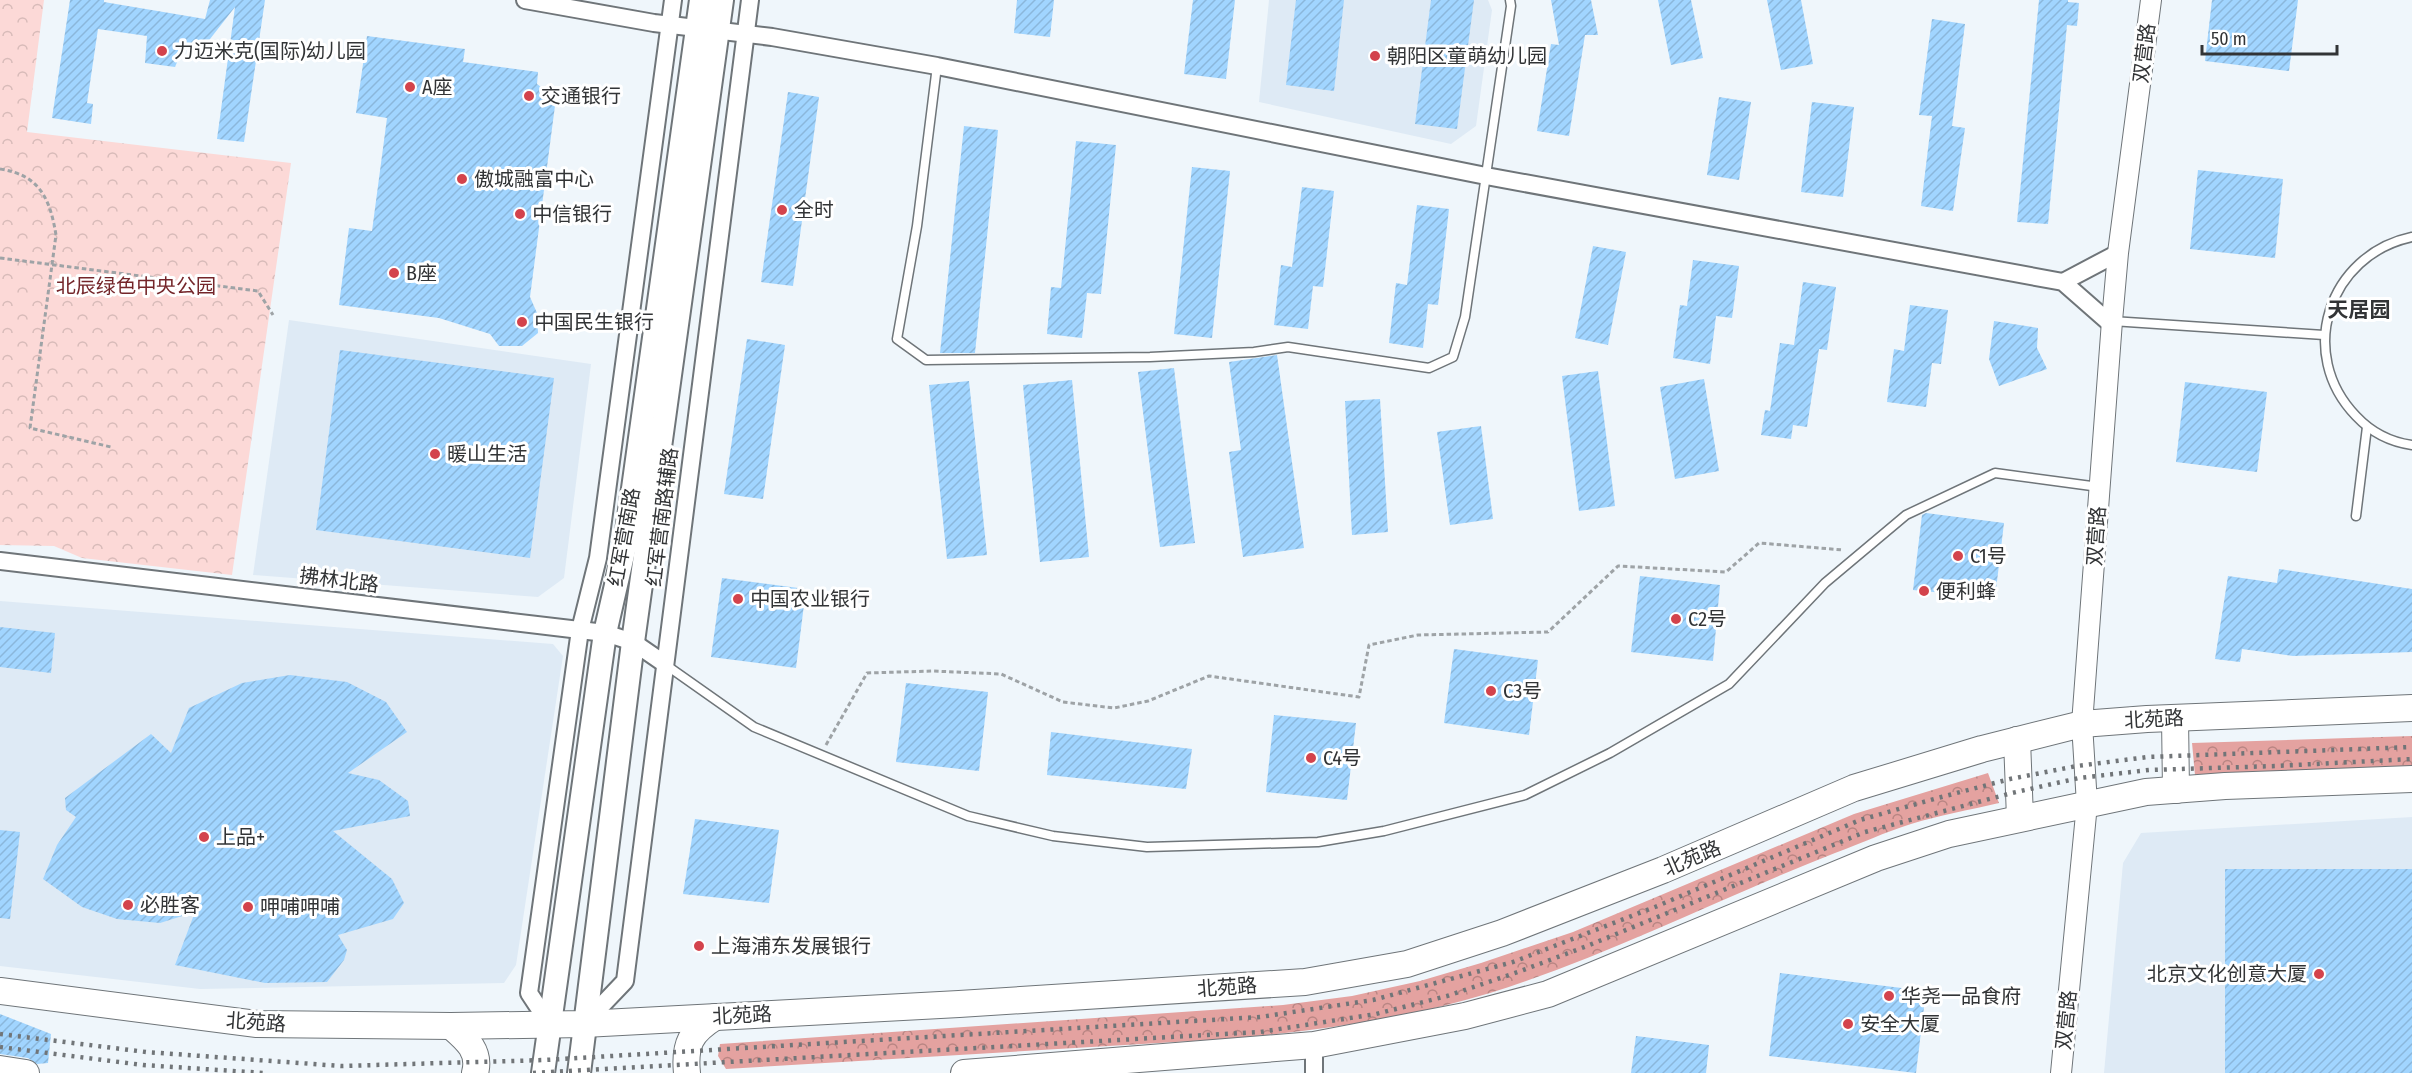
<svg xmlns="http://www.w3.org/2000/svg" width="2412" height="1073" font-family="'Fira Sans Condensed','Noto Sans SC',sans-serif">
  <defs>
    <pattern id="forest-crowns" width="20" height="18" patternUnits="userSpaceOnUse" patternTransform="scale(1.5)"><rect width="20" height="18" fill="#e4a2a0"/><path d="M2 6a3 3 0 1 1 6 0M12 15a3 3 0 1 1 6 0" fill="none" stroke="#b98583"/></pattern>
    <pattern id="park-crowns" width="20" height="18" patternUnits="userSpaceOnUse" patternTransform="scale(1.5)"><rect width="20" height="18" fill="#fcd9d7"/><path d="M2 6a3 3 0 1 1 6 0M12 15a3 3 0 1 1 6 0" fill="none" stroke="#d8bbb9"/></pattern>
    <pattern id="building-hatch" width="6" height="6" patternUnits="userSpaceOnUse" patternTransform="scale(1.5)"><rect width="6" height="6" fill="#a1d5ff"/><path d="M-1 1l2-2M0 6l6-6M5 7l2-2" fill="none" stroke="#8bb7db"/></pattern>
  </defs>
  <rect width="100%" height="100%" fill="#eff6fb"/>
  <g fill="#deeaf5">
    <path d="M 1269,0 L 1488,0 L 1492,10 L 1476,126 L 1451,144 L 1259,102 Z"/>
    <path d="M 289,320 L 591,364 L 564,578 L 538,597 L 253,575 Z"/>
    <path d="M 0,601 L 553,644 L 563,656 L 516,965 L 504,983 L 200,989 L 0,966 Z"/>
    <path d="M 2412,817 L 2412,1073 L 2104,1073 L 2123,863 L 2141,833 Z"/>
  </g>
  <g fill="url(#forest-crowns)">
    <path d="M 2412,736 L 2412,766 L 2195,775 L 2192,743 Z"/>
    <path d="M 1988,773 L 1999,803 C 1970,810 1940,815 1911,824 C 1885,832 1860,844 1835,853 C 1720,898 1608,956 1490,993 C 1398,1021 1304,1033 1209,1040 L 726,1069 L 718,1056 L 720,1044 L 1283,1005 L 1352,996 L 1420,981 L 1481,963 L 1573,932 L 1854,814 Z"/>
  </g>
  <path fill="url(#park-crowns)" d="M 0,0 L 44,0 L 27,132 L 291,163 L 232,575 L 82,558 L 54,546 L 0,545 Z"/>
  <g fill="url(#building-hatch)">
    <path d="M 70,0 L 104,0 L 104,2 L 205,19 L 210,0 L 265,0 L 244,142 L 217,139 L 235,7 L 203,48 L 185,43 L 175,67 L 145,63 L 147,36 L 98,29 L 87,103 L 93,104 L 91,124 L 52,118 Z"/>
    <path d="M 1017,0 L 1054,0 L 1050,37 L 1014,33 Z"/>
    <path d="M 1193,0 L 1235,0 L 1226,79 L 1184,74 Z"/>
    <path d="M 1296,0 L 1344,0 L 1334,91 L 1286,85 Z"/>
    <path d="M 1431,0 L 1474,0 L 1457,129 L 1415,124 Z"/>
    <path d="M 1551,0 L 1591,0 L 1598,35 L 1585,35 L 1569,136 L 1537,131 L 1551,44 L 1559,45 Z"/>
    <path d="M 1658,0 L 1691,0 L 1703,58 L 1671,65 Z"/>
    <path d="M 1767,0 L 1801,0 L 1813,64 L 1781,70 Z"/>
    <path d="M 2039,0 L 2068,0 L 2068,2 L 2079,3 L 2077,26 L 2067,25 L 2048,224 L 2017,222 Z"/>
    <path d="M 2212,0 L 2298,0 L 2289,71 L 2205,61 Z"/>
    <path d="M 1932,19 L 1965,24 L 1952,126 L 1965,128 L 1953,211 L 1921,206 L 1932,116 L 1919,115 Z"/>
    <path d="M 367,36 L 465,49 L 463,62 L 538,72 L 537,84 L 556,98 L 530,297 L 537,313 L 538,333 L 522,346 L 499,346 L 490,334 L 439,318 L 339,305 L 349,228 L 372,231 L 387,118 L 356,113 Z"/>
    <path d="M 788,92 L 819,97 L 793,286 L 761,282 Z"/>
    <path d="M 1719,97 L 1751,102 L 1739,180 L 1707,175 Z"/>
    <path d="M 1812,102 L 1854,107 L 1843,197 L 1801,192 Z"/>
    <path d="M 964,126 L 998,130 L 975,353 L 940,353 Z"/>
    <path d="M 1076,141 L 1116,145 L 1101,294 L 1087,293 L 1082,338 L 1047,334 L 1051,287 L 1061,288 Z"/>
    <path d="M 1192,167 L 1230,171 L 1212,338 L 1174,334 Z"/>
    <path d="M 2198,170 L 2283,179 L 2275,258 L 2190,249 Z"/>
    <path d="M 1302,187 L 1334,191 L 1323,287 L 1313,286 L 1308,329 L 1274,325 L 1281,265 L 1292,267 Z"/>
    <path d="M 1417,205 L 1449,209 L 1438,305 L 1428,304 L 1423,348 L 1389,343 L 1396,283 L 1407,285 Z"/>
    <path d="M 1593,246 L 1626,252 L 1608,345 L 1575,338 Z"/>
    <path d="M 1693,260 L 1739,266 L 1732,318 L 1716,316 L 1710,364 L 1673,358 L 1680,305 L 1687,306 Z"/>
    <path d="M 1803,282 L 1836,287 L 1827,350 L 1819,349 L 1807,427 L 1793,425 L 1791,439 L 1761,435 L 1765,410 L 1770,411 L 1780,343 L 1794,345 Z"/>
    <path d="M 1910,305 L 1948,310 L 1941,364 L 1932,363 L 1926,407 L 1887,402 L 1894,349 L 1904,351 Z"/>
    <path d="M 1994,321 L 2038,328 L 2037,348 L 2047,369 L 1999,386 L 1989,359 Z"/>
    <path d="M 747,339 L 785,345 L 763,499 L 724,494 Z"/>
    <path d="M 340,350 L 554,378 L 530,558 L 316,530 Z"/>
    <path d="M 1277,355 L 1304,548 L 1243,557 L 1229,452 L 1241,450 L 1229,362 Z"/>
    <path d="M 1174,368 L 1195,543 L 1160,547 L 1138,372 Z"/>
    <path d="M 1598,371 L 1615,506 L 1579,511 L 1562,376 Z"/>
    <path d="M 1704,379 L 1719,471 L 1675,479 L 1660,387 Z"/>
    <path d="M 1072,380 L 1089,557 L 1040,562 L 1023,385 Z"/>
    <path d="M 969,381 L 987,555 L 947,559 L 929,385 Z"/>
    <path d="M 2185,382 L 2267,392 L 2257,472 L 2176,462 Z"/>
    <path d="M 1380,399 L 1388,532 L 1352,535 L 1345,401 Z"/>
    <path d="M 1481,426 L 1493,519 L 1450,525 L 1437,432 Z"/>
    <path d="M 1926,513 L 2004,523 L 1995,598 L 1913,590 L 1922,515 Z"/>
    <path d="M 2279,569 L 2412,589 L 2412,652 L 2293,656 L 2242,649 L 2240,662 L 2215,659 L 2228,576 L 2277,583 Z"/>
    <path d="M 1640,576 L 1720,585 L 1713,661 L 1631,652 Z"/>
    <path d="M 722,578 L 806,589 L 796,668 L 711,657 Z"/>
    <path d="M 0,627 L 55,633 L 51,673 L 0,667 Z"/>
    <path d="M 1454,649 L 1538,660 L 1529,735 L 1444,723 Z"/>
    <path d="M 290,675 L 347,682 L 386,702 L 407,732 L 348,773 L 379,780 L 408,801 L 410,816 L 333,831 L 392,879 L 404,903 L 393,919 L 338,935 L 347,950 L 344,960 L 327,982 L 265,983 L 175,965 L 195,912 L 160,923 L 117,919 L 82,907 L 43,879 L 57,845 L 76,817 L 66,810 L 65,798 L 151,734 L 171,753 L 189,708 L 242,683 Z"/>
    <path d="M 906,683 L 988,692 L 979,771 L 896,762 Z"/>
    <path d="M 1274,715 L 1356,723 L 1347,800 L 1266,792 Z"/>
    <path d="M 1051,732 L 1192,749 L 1186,789 L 1047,775 Z"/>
    <path d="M 695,819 L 779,830 L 769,903 L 683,894 Z"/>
    <path d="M 0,830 L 20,832 L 10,919 L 0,918 Z"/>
    <rect x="2225" y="869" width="187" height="204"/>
    <path d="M 1780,973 L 1926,991 L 1916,1073 L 1769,1056 Z"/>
    <path d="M 0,1014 L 51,1034 L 48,1063 L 37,1064 L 28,1058 L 0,1054 Z"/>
    <path d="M 1636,1036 L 1709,1045 L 1706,1073 L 1631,1073 Z"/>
  </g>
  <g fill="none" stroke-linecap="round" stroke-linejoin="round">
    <defs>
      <g id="service">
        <path d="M 937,66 L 917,226 L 897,339 L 926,360 L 1150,357 L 1254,352 L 1288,347 L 1429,368 L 1453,357 L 1465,317 L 1511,6 L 1510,0"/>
        <path d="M 2412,237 C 2328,255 2296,354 2356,416 C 2371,432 2390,442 2412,445"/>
        <path d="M 2112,321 L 2324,335"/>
        <path d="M 2356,516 L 2367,427"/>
        <path d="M 666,665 L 754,727 L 968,816 L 1053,836 L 1147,847 L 1318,842 L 1384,831 L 1525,795 L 1610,753 L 1729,684 L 1825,583 L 1906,515 L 1995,473 L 2099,487"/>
      </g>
      <g id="minor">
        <path d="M 525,0 L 654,23 L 772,37 L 937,66 L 1486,176 L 2063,282 L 2112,325"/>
        <path d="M 2063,282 L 2118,253"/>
        <path d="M 0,561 L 605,633 L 633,642 L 665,664"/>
        <path d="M 584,1024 L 625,981 L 750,0"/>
        <path d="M 550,1025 L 529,993 L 580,630 L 598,558 L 673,0"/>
        <path d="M 1314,1073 L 1314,1045"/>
      </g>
      <path id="tertiary" d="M 2061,1073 L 2087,804 L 2082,724 L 2112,321 L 2118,253 L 2151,0"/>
      <g id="secondary">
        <path d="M 543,1073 L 605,633 L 625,546 L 701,0"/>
        <path d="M 579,1073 L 633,642 L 722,0"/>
      </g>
      <g id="primary">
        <path d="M 2175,718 L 2176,790"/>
        <path d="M 2017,740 L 2020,818"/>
        <path d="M 0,991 L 257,1024 L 451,1026 L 584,1024 L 959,1004 L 1305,982 L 1407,964 L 1502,933 L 1663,870 L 1854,788 L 1982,749 L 2082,724 L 2147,719 L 2412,708"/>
        <path d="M 451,1026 C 466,1039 481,1051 475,1073"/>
        <path d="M 0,1069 L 26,1073"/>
        <path d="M 687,1073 C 684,1044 691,1032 715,1017"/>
        <path d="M 964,1073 L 1314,1045 L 1465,1016 L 1548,994 L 1876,858 L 1949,834 L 2146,792 L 2225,786 L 2412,779"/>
      </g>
    </defs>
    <use href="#service" stroke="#6f7579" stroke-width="11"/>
    <use href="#minor" stroke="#6f7579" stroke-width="20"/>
    <use href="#tertiary" stroke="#6f7579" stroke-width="22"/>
    <use href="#secondary" stroke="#6f7579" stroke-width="26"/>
    <use href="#primary" stroke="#6f7579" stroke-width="28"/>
    <g stroke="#9ea3a6" stroke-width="3" stroke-dasharray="4.5 3" stroke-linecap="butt">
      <path d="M 0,169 C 40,175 50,199 56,235 L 30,428 L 111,447"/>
      <path d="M 0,258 L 258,291 L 273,315"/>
      <path d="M 826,745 L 867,673 L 932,671 L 1001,674 L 1063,702 L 1114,708 L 1148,701 L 1209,676 L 1359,697 L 1369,645 L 1418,635 L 1548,632 L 1618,566 L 1726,572 L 1759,543 L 1843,550"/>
    </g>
    <use href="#service" stroke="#fff" stroke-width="8"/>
    <use href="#minor" stroke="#fff" stroke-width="16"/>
    <use href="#tertiary" stroke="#fff" stroke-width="20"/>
    <use href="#secondary" stroke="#fff" stroke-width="22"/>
    <use href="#primary" stroke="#fff" stroke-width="26"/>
    <g stroke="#717578" stroke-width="4.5" stroke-dasharray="3 6" stroke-linecap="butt">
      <path d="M 0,1034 L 146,1052 L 341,1066 L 545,1060 L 1260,1017 L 1373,1000 L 1513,962 L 1655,907 L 1860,820 L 1934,799 L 2010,779 L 2077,766 L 2148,757 L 2412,747"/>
      <path d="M 0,1047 L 143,1065 L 264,1073"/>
      <path d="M 533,1073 L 1260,1032 L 1376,1014 L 1447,996 L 1518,972 L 1587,946 L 1865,832 L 2012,793 L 2079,778 L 2149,770 L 2276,766 L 2412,759"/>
    </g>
  </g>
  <g fill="#d3434c" stroke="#fff" stroke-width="2">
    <circle cx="162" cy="51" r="6"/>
    <circle cx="1375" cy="56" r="6"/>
    <circle cx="410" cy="87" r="6"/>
    <circle cx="529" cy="96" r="6"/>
    <circle cx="462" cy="179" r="6"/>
    <circle cx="782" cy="210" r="6"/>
    <circle cx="520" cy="214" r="6"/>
    <circle cx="394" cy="273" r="6"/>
    <circle cx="522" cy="322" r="6"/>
    <circle cx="435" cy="454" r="6"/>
    <circle cx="1958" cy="556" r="6"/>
    <circle cx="1924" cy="591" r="6"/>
    <circle cx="738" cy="599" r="6"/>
    <circle cx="1676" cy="619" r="6"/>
    <circle cx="1491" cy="691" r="6"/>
    <circle cx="1311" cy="758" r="6"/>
    <circle cx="204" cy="837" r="6"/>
    <circle cx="128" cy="905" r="6"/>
    <circle cx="248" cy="907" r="6"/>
    <circle cx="699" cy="946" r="6"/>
    <circle cx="2319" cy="974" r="6"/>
    <circle cx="1889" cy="996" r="6"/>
    <circle cx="1848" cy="1024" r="6"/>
  </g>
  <g text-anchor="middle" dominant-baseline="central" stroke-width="6" stroke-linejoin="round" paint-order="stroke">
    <g font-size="20" fill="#323436" stroke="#fff" text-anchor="start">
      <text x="174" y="51">力迈米克(国际)幼儿园</text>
      <text x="1387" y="56">朝阳区童萌幼儿园</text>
      <text x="422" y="87">A座</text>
      <text x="541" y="96">交通银行</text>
      <text x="474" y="179">傲城融富中心</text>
      <text x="794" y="210">全时</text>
      <text x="532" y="214">中信银行</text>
      <text x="406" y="273">B座</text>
      <text x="534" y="322">中国民生银行</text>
      <text x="447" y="454">暖山生活</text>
      <text x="1970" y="556">C1号</text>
      <text x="1936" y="591">便利蜂</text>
      <text x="750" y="599">中国农业银行</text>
      <text x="1688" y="619">C2号</text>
      <text x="1503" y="691">C3号</text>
      <text x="1323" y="758">C4号</text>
      <text x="216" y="837">上品+</text>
      <text x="140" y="905">必胜客</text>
      <text x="260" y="907">呷哺呷哺</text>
      <text x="711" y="946">上海浦东发展银行</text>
      <text x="2307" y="974" text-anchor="end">北京文化创意大厦</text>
      <text x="1901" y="996">华尧一品食府</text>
      <text x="1860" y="1024">安全大厦</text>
    </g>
    <g font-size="20" fill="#323436" stroke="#fff">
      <text transform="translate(2144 53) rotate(-83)">双营路</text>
      <text transform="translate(662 517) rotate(-83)">红军营南路辅路</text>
      <text transform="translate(2096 536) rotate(-86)">双营路</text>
      <text transform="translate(624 537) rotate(-80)">红军营南路</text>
      <text transform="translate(339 580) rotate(7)">拂林北路</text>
      <text transform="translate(2154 719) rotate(-3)">北苑路</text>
      <text transform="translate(1692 858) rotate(-23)">北苑路</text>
      <text transform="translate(1227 987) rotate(-4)">北苑路</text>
      <text transform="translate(742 1015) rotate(-3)">北苑路</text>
      <text transform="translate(2066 1020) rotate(-84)">双营路</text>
      <text transform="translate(256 1022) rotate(4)">北苑路</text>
    </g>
    <g font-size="20" fill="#74262a" stroke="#fff">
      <text x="136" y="286">北辰绿色中央公园</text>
    </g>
    <g font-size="21" font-weight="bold" fill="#323436" stroke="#fff">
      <text x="2359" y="310">天居园</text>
    </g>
  </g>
  <path d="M2202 45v9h135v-9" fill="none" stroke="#323436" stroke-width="3"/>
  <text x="2211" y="45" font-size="18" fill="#323436" stroke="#ffffff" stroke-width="4.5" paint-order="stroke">50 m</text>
</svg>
